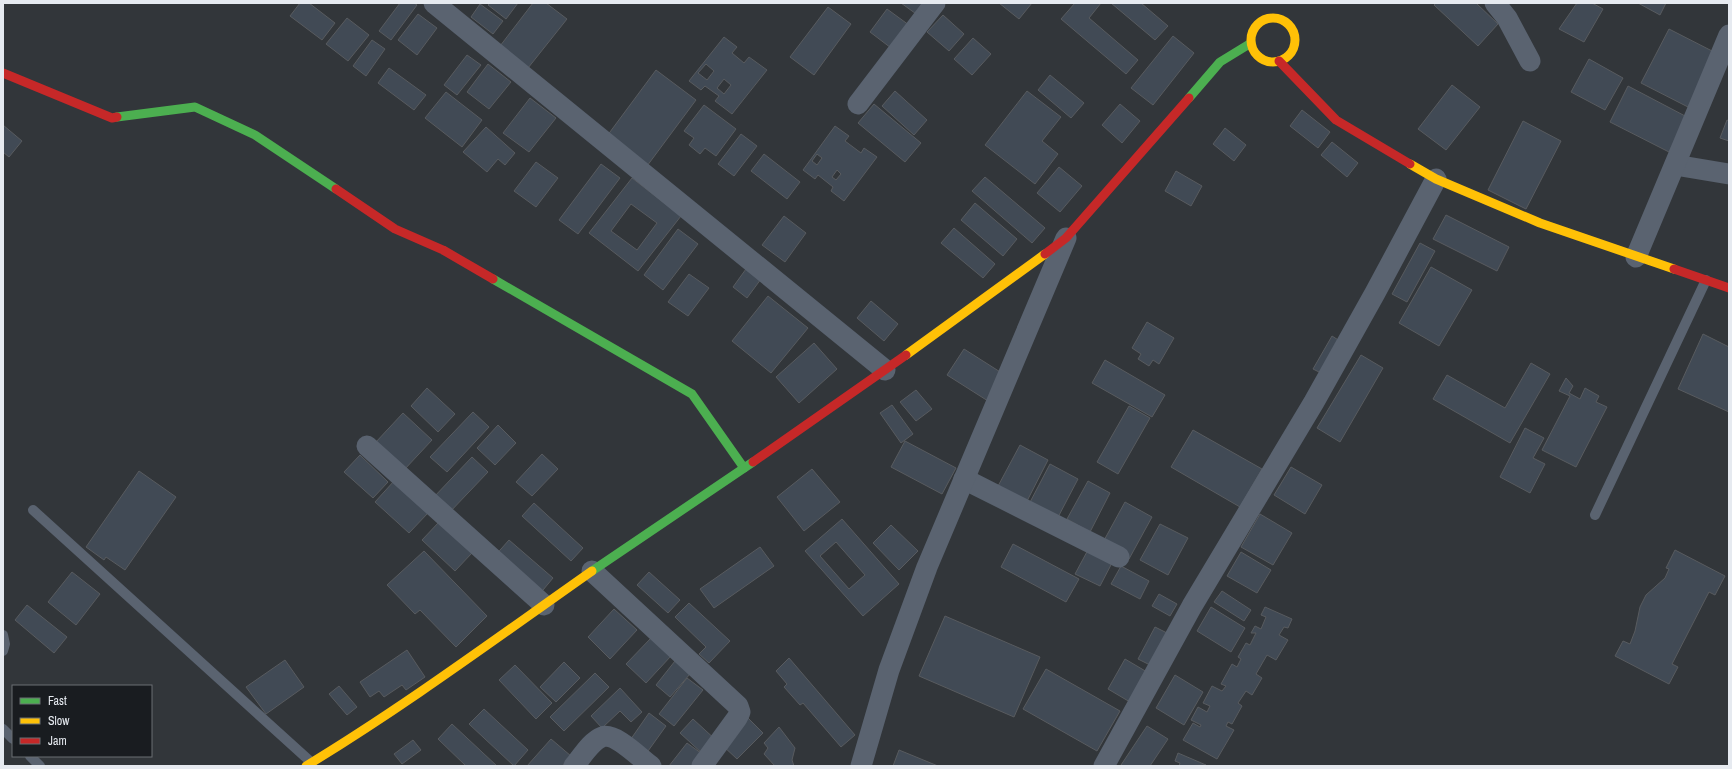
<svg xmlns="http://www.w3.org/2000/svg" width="1732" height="769" font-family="'Archivo Narrow',sans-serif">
  <rect width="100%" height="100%" fill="#32363a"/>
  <g fill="#414a55" stroke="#585b5f" fill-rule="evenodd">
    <path d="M 300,3 L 309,3 L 335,23 L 322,40 L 290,16 Z"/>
    <path d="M 400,3 L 414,3 L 417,5 L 391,40 L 379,31 Z"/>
    <path d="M 490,3 L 518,3 L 506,19 L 488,5 Z"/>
    <path d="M 533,3 L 546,3 L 567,19 L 528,68 L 500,46 Z"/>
    <path d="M 901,3 L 928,3 L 919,16 Z"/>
    <path d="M 999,3 L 1032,3 L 1019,19 Z"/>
    <path d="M 1075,3 L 1101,3 L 1089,18 L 1138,60 L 1126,74 L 1061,19 Z"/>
    <path d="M 1111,3 L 1141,3 L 1168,26 L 1155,40 Z"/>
    <path d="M 1436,3 L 1476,3 L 1498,24 L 1478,46 L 1434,5 Z"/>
    <path d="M 1577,3 L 1592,3 L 1603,9 L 1584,42 L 1559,29 Z"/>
    <path d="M 1638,3 L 1666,3 L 1660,15 Z"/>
    <path d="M 480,4 L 503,21 L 493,34 L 471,17 Z"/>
    <path d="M 828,7 L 851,24 L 814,75 L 790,57 Z"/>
    <path d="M 887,9 L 913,28 L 895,51 L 870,32 Z"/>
    <path d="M 418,14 L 437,28 L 417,55 L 398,40 Z"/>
    <path d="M 943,15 L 964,34 L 949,51 L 927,32 Z"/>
    <path d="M 347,18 L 369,35 L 348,61 L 326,44 Z"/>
    <path d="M 1669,29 L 1716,53 L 1688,107 L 1641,83 Z"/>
    <path d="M 1173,36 L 1194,53 L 1153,105 L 1131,88 Z"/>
    <path d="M 724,37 L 737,47 L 732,53 L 744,63 L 749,57 L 767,70 L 732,114 L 715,101 L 719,96 L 705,86 L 701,90 L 689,81 ZM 706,64 L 714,71 L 707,80 L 698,73 ZM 724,79 L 731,85 L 724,94 L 717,88 Z"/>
    <path d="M 973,38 L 991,54 L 972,75 L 954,59 Z"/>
    <path d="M 372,40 L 385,49 L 366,76 L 353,66 Z"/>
    <path d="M 467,55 L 481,65 L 457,95 L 444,85 Z"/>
    <path d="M 1589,59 L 1623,78 L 1605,110 L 1571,92 Z"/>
    <path d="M 488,64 L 511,82 L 489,109 L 467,92 Z"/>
    <path d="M 389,68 L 426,95 L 414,110 L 378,83 Z"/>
    <path d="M 656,70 L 696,100 L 647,166 L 607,136 Z"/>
    <path d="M 1050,75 L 1084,103 L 1071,118 L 1038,90 Z"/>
    <path d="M 1452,85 L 1480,107 L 1446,150 L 1418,129 Z"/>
    <path d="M 1628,86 L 1687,117 L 1669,152 L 1610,122 Z"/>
    <path d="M 895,91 L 927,120 L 914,135 L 882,106 Z"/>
    <path d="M 1027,91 L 1061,117 L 1042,141 L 1058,154 L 1035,184 L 985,145 Z"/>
    <path d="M 446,92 L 482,120 L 462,147 L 425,118 Z"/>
    <path d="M 530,98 L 556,118 L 529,152 L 503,133 Z"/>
    <path d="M 874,104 L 921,143 L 905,162 L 858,123 Z"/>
    <path d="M 1120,104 L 1140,121 L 1122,143 L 1102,125 Z"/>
    <path d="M 704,105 L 736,129 L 716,156 L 705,148 L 700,154 L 689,145 L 694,138 L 684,131 Z"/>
    <path d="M 1302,110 L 1330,132 L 1318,148 L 1290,126 Z"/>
    <path d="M 1727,120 L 1729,121 L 1729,141 L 1720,138 Z"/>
    <path d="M 1523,121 L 1561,141 L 1526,209 L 1488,190 Z"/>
    <path d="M 3,125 L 22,141 L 9,157 L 3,152 Z"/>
    <path d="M 835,126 L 849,136 L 845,141 L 861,153 L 864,148 L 877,157 L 844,201 L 831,191 L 833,187 L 818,175 L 815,179 L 803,170 ZM 817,154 L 822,158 L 817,165 L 812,161 ZM 837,170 L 841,174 L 836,180 L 832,177 Z"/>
    <path d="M 486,127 L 515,153 L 505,165 L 498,159 L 487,172 L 463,152 Z"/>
    <path d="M 1225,128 L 1246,145 L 1234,161 L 1213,144 Z"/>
    <path d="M 741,134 L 757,146 L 734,176 L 718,164 Z"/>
    <path d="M 1332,142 L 1358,163 L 1347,177 L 1321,155 Z"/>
    <path d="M 764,154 L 800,182 L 787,199 L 751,171 Z"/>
    <path d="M 536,162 L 558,178 L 536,207 L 514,191 Z"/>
    <path d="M 601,164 L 620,178 L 578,234 L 559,220 Z"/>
    <path d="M 1059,167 L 1082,186 L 1060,212 L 1037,193 Z"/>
    <path d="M 1176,171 L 1202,186 L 1191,206 L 1165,191 Z"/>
    <path d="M 985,177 L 1045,228 L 1032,243 L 972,191 Z"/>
    <path d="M 632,178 L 681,216 L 638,271 L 589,233 ZM 631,204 L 657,223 L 637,250 L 611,231 Z"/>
    <path d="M 975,203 L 1017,239 L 1003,256 L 961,220 Z"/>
    <path d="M 1446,215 L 1509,247 L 1497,271 L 1433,239 Z"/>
    <path d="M 784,216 L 806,233 L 785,262 L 762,245 Z"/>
    <path d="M 954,228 L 995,264 L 983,278 L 941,243 Z"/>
    <path d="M 678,229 L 698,244 L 663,290 L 644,275 Z"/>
    <path d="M 1420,243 L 1435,251 L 1407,302 L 1392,294 Z"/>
    <path d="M 1431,267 L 1472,290 L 1439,346 L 1399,323 Z"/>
    <path d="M 746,269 L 761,279 L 747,298 L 733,287 Z"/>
    <path d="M 689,274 L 709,288 L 688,316 L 668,302 Z"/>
    <path d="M 768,296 L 808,328 L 771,373 L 732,341 Z"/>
    <path d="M 871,301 L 898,324 L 884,341 L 857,318 Z"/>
    <path d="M 1147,322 L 1174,338 L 1159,364 L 1153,360 L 1149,366 L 1138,359 L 1141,354 L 1132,348 Z"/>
    <path d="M 1703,334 L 1729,347 L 1729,412 L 1678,389 Z"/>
    <path d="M 1332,336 L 1343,343 L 1325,375 L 1313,369 Z"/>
    <path d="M 814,343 L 837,369 L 799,403 L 776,377 Z"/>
    <path d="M 964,349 L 1005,375 L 988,401 L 947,375 Z"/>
    <path d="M 1361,355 L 1383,368 L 1340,442 L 1317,428 Z"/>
    <path d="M 1105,360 L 1165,395 L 1152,417 L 1092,383 Z"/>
    <path d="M 1531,363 L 1550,374 L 1510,443 L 1433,399 L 1447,375 L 1505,408 Z"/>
    <path d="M 1566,378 L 1573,386 L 1569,393 L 1580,399 L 1585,388 L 1599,396 L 1596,402 L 1607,407 L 1576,467 L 1542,450 L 1570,396 L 1559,391 Z"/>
    <path d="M 427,388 L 455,414 L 438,432 L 411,406 Z"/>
    <path d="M 916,390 L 932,409 L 916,421 L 900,402 Z"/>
    <path d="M 892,405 L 913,434 L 901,443 L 880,413 Z"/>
    <path d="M 1129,406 L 1150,418 L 1118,474 L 1097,462 Z"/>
    <path d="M 473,412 L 489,427 L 447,472 L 430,457 Z"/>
    <path d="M 403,413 L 432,440 L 404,470 L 375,443 Z"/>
    <path d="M 498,425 L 516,443 L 495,465 L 477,448 Z"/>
    <path d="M 1525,428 L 1544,438 L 1533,458 L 1545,464 L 1530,493 L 1500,477 Z"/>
    <path d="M 1193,430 L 1262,469 L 1240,507 L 1171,467 Z"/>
    <path d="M 905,441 L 956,468 L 942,494 L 891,467 Z"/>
    <path d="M 1020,445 L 1048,460 L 1026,503 L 997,488 Z"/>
    <path d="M 542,454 L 558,469 L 532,496 L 516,482 Z"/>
    <path d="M 360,455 L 388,482 L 373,498 L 344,472 Z"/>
    <path d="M 472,457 L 488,472 L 448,514 L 432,499 Z"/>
    <path d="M 1050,464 L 1078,479 L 1056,521 L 1028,506 Z"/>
    <path d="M 1291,467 L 1322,485 L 1305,514 L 1274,495 Z"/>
    <path d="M 812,469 L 840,502 L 804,531 L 777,497 Z"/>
    <path d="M 139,471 L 176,497 L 125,570 L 106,557 L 104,560 L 86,547 Z"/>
    <path d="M 394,481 L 428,513 L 409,533 L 375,502 Z"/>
    <path d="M 1088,481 L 1110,493 L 1090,532 L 1067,519 Z"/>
    <path d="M 1125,502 L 1152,517 L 1129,559 L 1102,544 Z"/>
    <path d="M 534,503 L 583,548 L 571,561 L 522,516 Z"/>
    <path d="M 1260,514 L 1292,533 L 1273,565 L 1241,547 Z"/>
    <path d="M 842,519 L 899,584 L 863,616 L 805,551 ZM 836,542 L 865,575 L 849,589 L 820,556 Z"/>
    <path d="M 439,522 L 472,553 L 455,571 L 422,540 Z"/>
    <path d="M 1160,524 L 1188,538 L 1168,575 L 1140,560 Z"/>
    <path d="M 891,525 L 918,551 L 899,570 L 873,543 Z"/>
    <path d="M 509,540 L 553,578 L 538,596 L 493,558 Z"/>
    <path d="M 1013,544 L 1079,579 L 1066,602 L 1001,567 Z"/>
    <path d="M 760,547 L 774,566 L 714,608 L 700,589 Z"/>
    <path d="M 1089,548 L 1113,561 L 1100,586 L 1075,574 Z"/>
    <path d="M 1675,550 L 1725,576 L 1715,595 L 1709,592 L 1672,664 L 1678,667 L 1669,684 L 1615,656 L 1623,641 L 1630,644 L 1635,631 L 1640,607 L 1646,595 L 1665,578 L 1669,569 L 1666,568 Z"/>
    <path d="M 424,551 L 487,616 L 456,647 L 420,610 L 415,614 L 387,585 Z"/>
    <path d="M 1241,552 L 1271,570 L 1257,593 L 1227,576 Z"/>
    <path d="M 1121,566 L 1149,581 L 1140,599 L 1111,584 Z"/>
    <path d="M 72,572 L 100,594 L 76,625 L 48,602 Z"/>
    <path d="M 649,572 L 680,600 L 668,613 L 637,585 Z"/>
    <path d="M 1222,591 L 1251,610 L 1244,621 L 1214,602 Z"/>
    <path d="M 1159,594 L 1177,604 L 1170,616 L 1152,606 Z"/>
    <path d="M 689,603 L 730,641 L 709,663 L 699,654 L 706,647 L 675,617 Z"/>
    <path d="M 27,605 L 67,637 L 54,653 L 15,620 Z"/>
    <path d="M 1211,607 L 1245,628 L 1231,652 L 1197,631 Z"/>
    <path d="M 1265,607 L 1292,619 L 1288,628 L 1284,627 L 1279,635 L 1288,640 L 1276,660 L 1267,655 L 1256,674 L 1262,678 L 1252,695 L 1246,691 L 1238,703 L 1242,706 L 1232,724 L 1228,722 L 1226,726 L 1234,730 L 1217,759 L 1183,740 L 1193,723 L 1200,727 L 1201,725 L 1191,720 L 1198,707 L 1207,712 L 1210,706 L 1203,703 L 1212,686 L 1222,691 L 1226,686 L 1221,684 L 1232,664 L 1237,667 L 1241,659 L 1238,657 L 1246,643 L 1250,645 L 1256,633 L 1251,633 L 1255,626 L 1261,629 L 1266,617 L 1261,615 Z"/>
    <path d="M 614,609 L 637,630 L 610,659 L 588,637 Z"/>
    <path d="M 945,616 L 1040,657 L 1014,717 L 919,676 Z"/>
    <path d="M 1155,627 L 1171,635 L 1154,667 L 1138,659 Z"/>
    <path d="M 651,638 L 671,656 L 646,683 L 626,664 Z"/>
    <path d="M 407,650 L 425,677 L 406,690 L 402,685 L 384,697 L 379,691 L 370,697 L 360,682 Z"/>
    <path d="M 789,658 L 855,735 L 841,747 L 803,703 L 800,705 L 784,687 L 787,684 L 776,671 Z"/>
    <path d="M 1125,659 L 1147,672 L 1130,702 L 1108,689 Z"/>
    <path d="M 285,660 L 304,687 L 266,714 L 246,687 Z"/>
    <path d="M 675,661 L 690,674 L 670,697 L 656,685 Z"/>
    <path d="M 564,662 L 580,678 L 556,702 L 540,687 Z"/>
    <path d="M 515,665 L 552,703 L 536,719 L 499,680 Z"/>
    <path d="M 1046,669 L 1120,711 L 1097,751 L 1023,709 Z"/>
    <path d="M 595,673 L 609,687 L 564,731 L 550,717 Z"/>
    <path d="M 1175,675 L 1203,692 L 1184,725 L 1156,708 Z"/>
    <path d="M 687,678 L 703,690 L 674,726 L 659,714 Z"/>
    <path d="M 339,686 L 357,707 L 347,715 L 329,694 Z"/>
    <path d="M 620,688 L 642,712 L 631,722 L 620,711 L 602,728 L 591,716 Z"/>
    <path d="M 484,709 L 528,750 L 514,766 L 469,724 Z"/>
    <path d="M 649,713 L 666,726 L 643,758 L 626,746 Z"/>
    <path d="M 748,718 L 763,733 L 737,759 L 722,745 Z"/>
    <path d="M 693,719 L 717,741 L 704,755 L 680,733 Z"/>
    <path d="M 452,724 L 497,766 L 466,766 L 438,739 Z"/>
    <path d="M 1147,726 L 1168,739 L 1150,766 L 1123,766 L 1121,765 Z"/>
    <path d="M 779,727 L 795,748 L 792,760 L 794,766 L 775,766 L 764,754 L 768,748 L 764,743 Z"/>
    <path d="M 551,739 L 571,756 L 562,766 L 527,766 Z"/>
    <path d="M 413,740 L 421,750 L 402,764 L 394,754 Z"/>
    <path d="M 687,743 L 705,756 L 697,766 L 669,766 Z"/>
    <path d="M 899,750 L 938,766 L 893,766 Z"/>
    <path d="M 1178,753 L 1206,765 L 1179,766 L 1180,763 L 1175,761 Z"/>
  </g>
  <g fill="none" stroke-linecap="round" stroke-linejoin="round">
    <g stroke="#5a6370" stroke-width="10">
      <path d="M 33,510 L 312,763"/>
      <path d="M 1595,515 L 1706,280"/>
      <path d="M 3,635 L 5,644 L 3,651"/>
      <path d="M 3,729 L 13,739"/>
      <path d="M 30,756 L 40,766"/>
    </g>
    <g stroke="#5a6370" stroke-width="21">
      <path d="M 434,3 L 885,370"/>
      <path d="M 1495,3 L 1507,18 L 1530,61"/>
      <path d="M 858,104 L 935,3"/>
      <path d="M 1675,165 L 1729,174"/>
      <path d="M 1636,257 L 1729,35"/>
      <path d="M 367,446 L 544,605"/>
      <path d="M 964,479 L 1119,557"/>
      <path d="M 592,571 L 738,706 L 740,712 L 737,718 L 702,766"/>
      <path d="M 574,766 C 581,758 591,741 602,737 C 615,732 640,758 651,766"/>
      <path d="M 861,766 L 889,670 L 927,567 L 1066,238"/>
      <path d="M 1104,766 L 1192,606 L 1314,402 L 1375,293 L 1436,179"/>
    </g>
    <g stroke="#4caf50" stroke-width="9">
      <path d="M 1189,98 L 1220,62 L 1251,43"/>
      <path d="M 117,117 L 195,107 L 255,135 L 336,189"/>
      <path d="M 493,279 L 692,394 L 744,468"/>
      <path d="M 592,571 L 753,462"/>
    </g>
    <g stroke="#ffc107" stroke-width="9">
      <circle cx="1273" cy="40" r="22"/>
      <path d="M 1410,164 L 1436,179 L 1540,223 L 1674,269"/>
      <path d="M 906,355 L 1045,254"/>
      <path d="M 306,766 C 405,706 498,637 592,571"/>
    </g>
    <g stroke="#c62828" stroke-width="9">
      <path d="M 1279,61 L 1336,120 L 1410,164"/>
      <path d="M 3,73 L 112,118 L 117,117"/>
      <path d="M 336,189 L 395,229 L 443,250 L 493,279"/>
      <path d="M 1045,254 L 1066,238 L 1189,98"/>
      <path d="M 1674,269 L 1729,288"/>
      <path d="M 753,462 L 906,355"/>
    </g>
  </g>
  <rect width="1732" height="769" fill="none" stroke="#e6eaf0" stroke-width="8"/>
  <rect x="12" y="685" width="140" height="72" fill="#191c20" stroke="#6b6e73"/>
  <rect x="20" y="698" width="20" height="6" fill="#4caf50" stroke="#6b6e73"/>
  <text x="48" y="705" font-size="12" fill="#e6eaf0">Fast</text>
  <rect x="20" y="718" width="20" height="6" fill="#ffc107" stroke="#6b6e73"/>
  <text x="48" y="725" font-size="12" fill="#e6eaf0">Slow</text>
  <rect x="20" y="738" width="20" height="6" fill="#c62828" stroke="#6b6e73"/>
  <text x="48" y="745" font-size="12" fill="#e6eaf0">Jam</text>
</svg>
